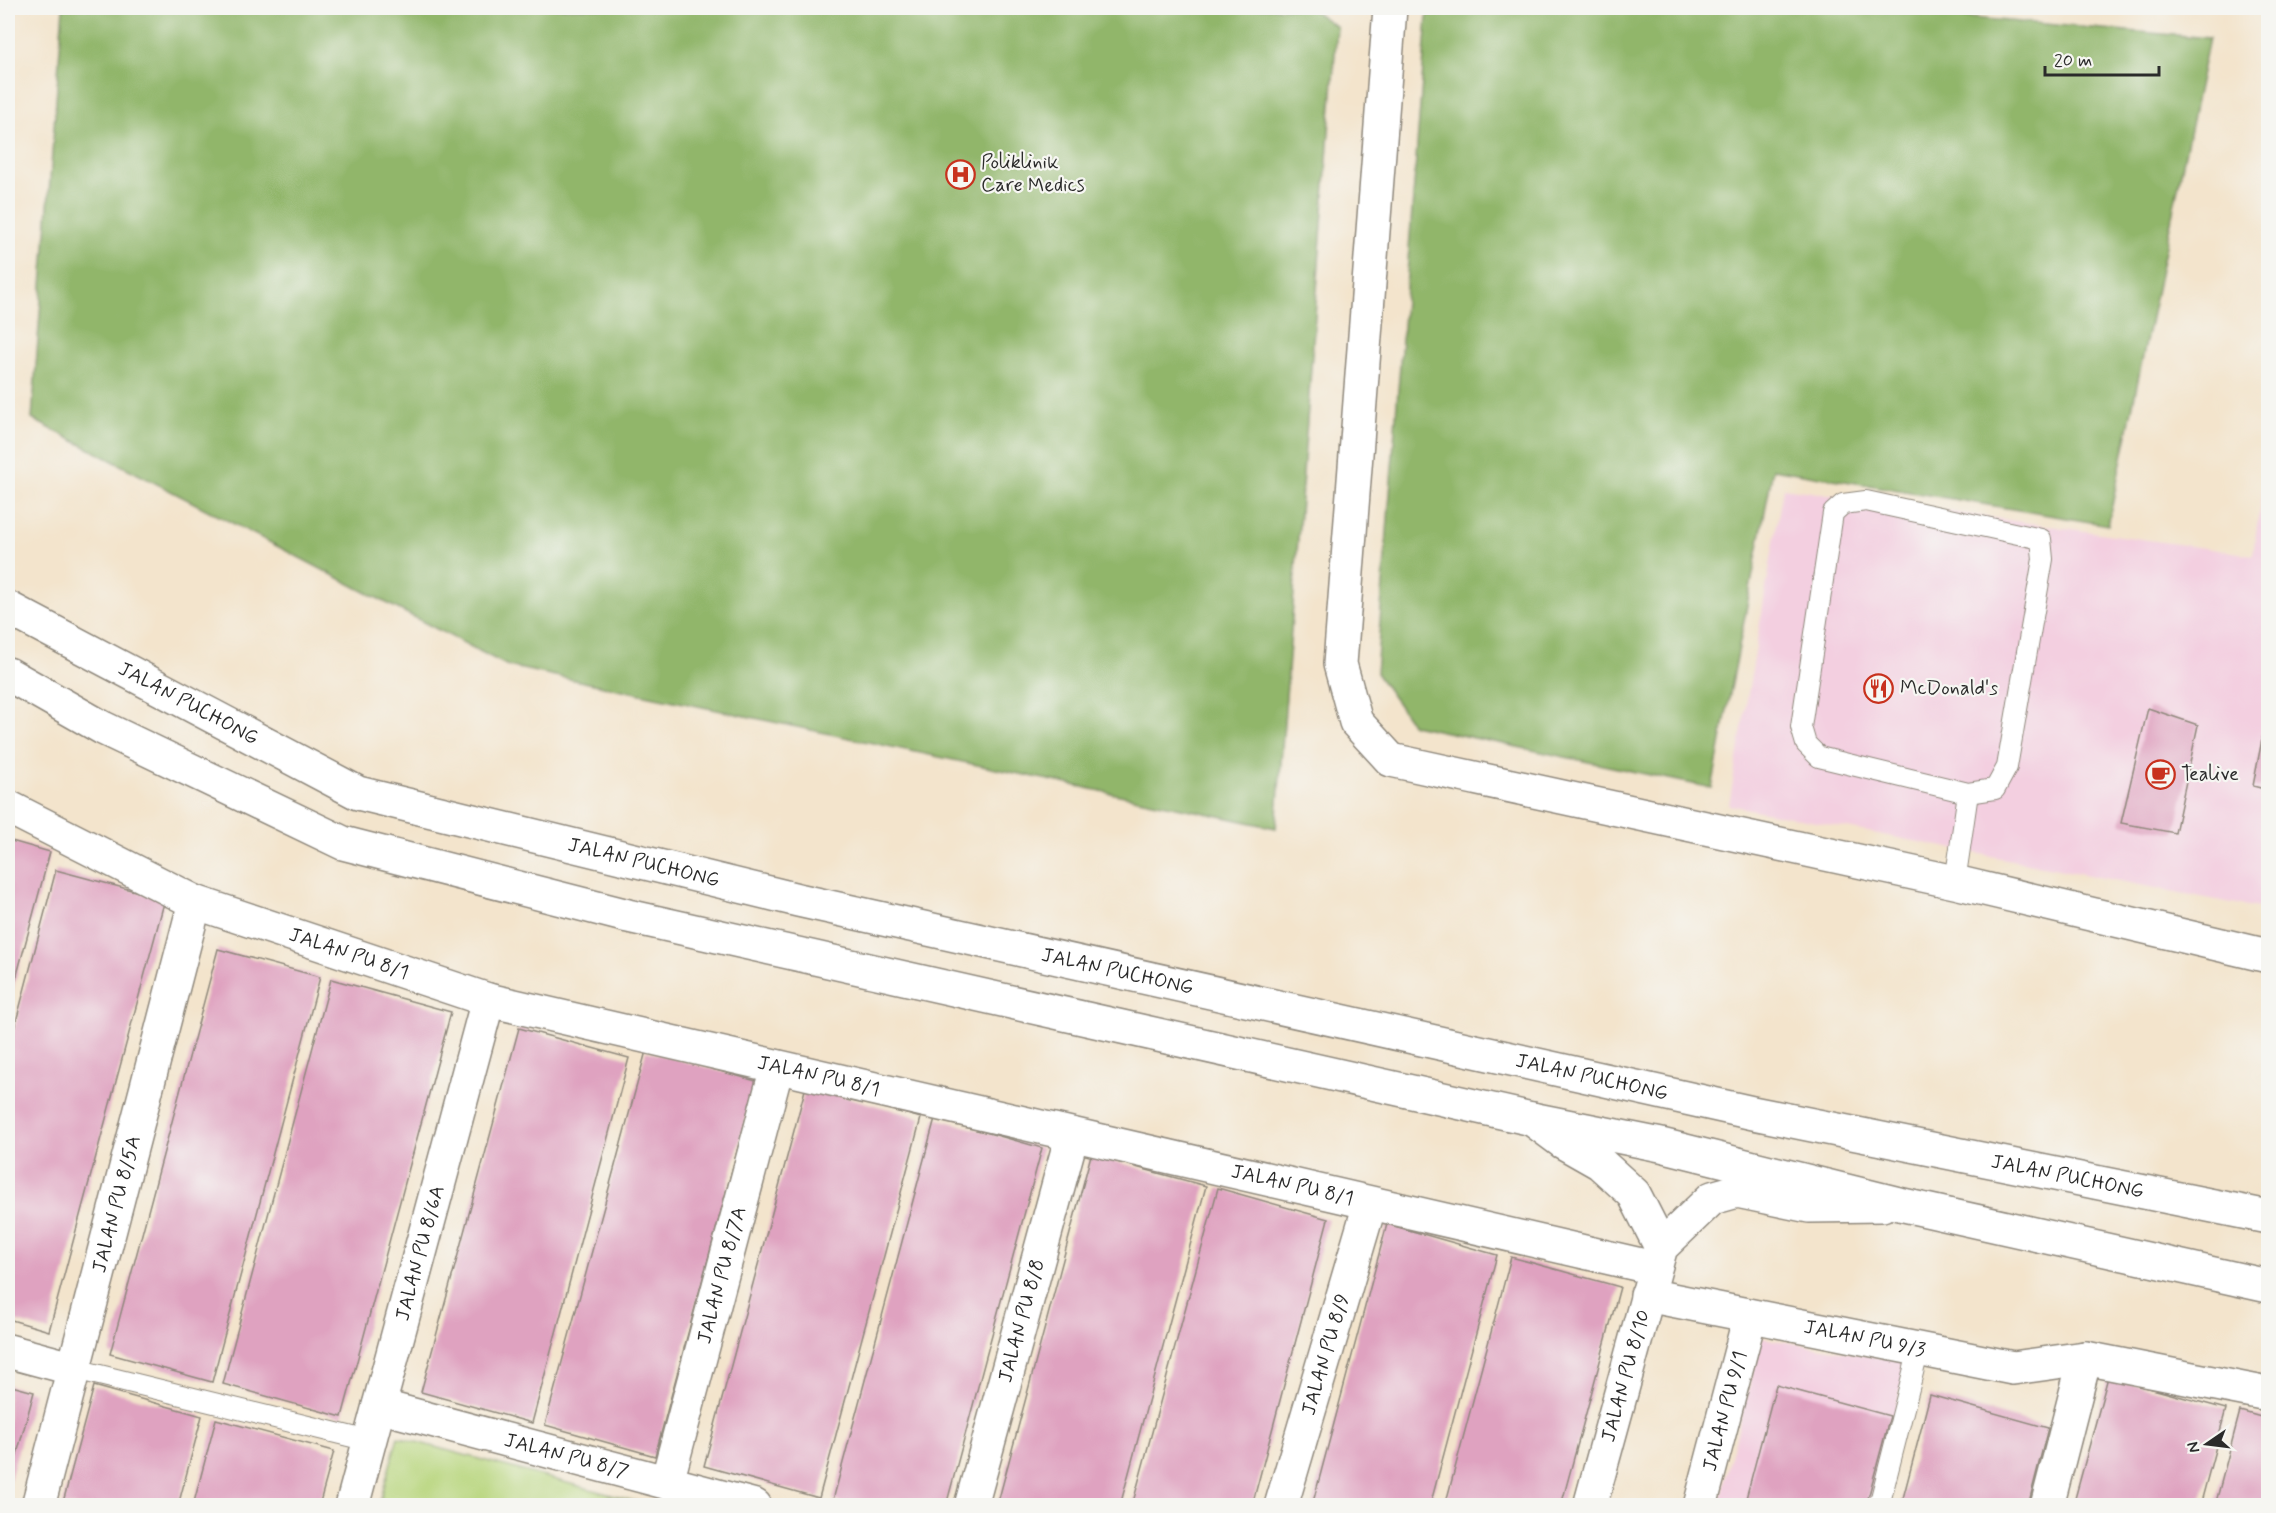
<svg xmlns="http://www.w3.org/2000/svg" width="2276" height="1513" font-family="Mynerve,sans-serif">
  <rect width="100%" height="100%" fill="#f6f6f2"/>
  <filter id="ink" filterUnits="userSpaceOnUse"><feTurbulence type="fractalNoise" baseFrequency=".0167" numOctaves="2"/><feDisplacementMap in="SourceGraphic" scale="12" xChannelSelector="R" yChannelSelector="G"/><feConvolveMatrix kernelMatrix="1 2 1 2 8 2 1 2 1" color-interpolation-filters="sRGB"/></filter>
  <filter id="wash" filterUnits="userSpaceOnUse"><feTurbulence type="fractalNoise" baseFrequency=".008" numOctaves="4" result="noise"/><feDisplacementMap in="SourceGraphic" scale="24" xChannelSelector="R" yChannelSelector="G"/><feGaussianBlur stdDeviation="1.35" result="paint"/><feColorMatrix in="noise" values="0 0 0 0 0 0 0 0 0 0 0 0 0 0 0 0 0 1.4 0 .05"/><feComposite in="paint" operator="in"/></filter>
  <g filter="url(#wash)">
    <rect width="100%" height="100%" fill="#f3e4cc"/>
    <g fill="#f3cfe0">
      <path d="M 2268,445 L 2268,910 L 1729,805 L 1783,488 L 2253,555 Z"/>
      <path d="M 1762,1338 L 1908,1362 L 1870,1505 L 1718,1506 Z"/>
    </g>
    <path fill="#b7d57b" stroke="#718053" stroke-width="1.5" d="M 398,1437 L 648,1505 L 379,1505 Z"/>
    <g fill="#91b66b" stroke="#5e704b" stroke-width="1.5">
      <path d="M 63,8 L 1309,8 L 1337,27 L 1276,828 L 508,666 L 32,419 Z"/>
      <path d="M 1436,8 L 1855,8 L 2209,38 L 2108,525 L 1773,469 L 1712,788 L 1413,725 L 1376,673 L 1427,17 Z"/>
    </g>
    <g id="blocks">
      <g fill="#dfa2c0">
        <path d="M 2148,708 L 2198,725 L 2175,833 L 2121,823 Z"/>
        <path d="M 2267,714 L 2268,714 L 2268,790 L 2253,786 Z"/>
        <path d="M 8,840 L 50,852 L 8,1008 Z"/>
        <path d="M 56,870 L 165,899 L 49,1331 L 8,1319 L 8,1052 Z"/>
        <path d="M 218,949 L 320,977 L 212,1382 L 110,1354 Z"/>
        <path d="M 331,979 L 451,1012 L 342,1417 L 223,1384 Z"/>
        <path d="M 519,1028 L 629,1058 L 532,1423 L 421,1392 Z"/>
        <path d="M 646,1051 L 756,1081 L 655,1456 L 545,1425 Z"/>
        <path d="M 806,1086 L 921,1118 L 819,1498 L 704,1466 Z"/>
        <path d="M 935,1118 L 1042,1148 L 946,1506 L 852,1506 L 833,1500 Z"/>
        <path d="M 1091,1155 L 1206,1186 L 1120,1506 L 997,1506 Z"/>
        <path d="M 1218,1188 L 1328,1219 L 1252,1506 L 1132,1506 Z"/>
        <path d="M 1387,1224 L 1497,1255 L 1430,1506 L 1312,1506 Z"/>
        <path d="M 1511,1257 L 1620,1287 L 1561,1506 L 1445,1506 Z"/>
        <path d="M 2108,1377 L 2226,1409 L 2200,1506 L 2073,1506 Z"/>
        <path d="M 8,1385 L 34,1392 L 8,1487 Z"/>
        <path d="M 1776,1385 L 1890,1416 L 1866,1506 L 1744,1506 Z"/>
        <path d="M 94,1386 L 202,1416 L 178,1506 L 62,1506 Z"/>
        <path d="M 1930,1395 L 2048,1428 L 2028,1506 L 1901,1506 Z"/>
        <path d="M 2240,1411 L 2268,1419 L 2268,1506 L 2215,1506 Z"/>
        <path d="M 216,1419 L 334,1451 L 319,1506 L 193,1506 Z"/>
      </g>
    </g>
  </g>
  <g filter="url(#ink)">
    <use href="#blocks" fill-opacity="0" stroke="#8f887c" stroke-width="1.5"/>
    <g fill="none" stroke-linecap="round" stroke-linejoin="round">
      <defs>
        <g id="service">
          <path d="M 1866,501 L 2041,539 L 2043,559 L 2007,767 L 1995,789 L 1968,793 L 1819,757 L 1806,744 L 1801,727 L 1833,513 L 1843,504 Z"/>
          <path d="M 1955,882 L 1968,793"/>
          <path d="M 75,1369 L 369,1441"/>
          <path d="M 1879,1506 L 1919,1349"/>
        </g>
        <g id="minor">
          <path d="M 1390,8 L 1340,664 L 1356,722 L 1391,760 L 1955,882 L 2268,956"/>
          <path id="s1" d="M 8,807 L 195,902 L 488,1000 L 1654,1268"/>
          <path d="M 1532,1119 L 1563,1142 L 1600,1163 L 1634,1194 L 1661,1247"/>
          <path id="s2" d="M 1647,1295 L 2013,1368 L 2085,1358 L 2268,1394"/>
          <path d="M 8,1351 L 75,1369"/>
          <path id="s3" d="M 379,1406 L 755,1506"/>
          <path id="s4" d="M 667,1482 L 777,1067"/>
          <path id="s5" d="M 38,1506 L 195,902"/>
          <path id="s6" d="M 352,1506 L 488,1000"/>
          <path id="s7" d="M 971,1506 L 1072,1135"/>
          <path id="s8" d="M 1281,1506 L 1370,1204"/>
          <path id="s9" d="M 1590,1506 L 1661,1247 L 1712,1198 L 1737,1191 L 1809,1206 L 1882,1205"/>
          <path id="s10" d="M 1700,1506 L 1750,1316"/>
          <path d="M 2047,1506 L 2085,1358"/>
        </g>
        <g id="primary">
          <path id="s11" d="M 8,608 L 358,793 L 798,900 L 1753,1113 L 2268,1217"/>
          <path d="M 8,674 L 103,728 L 343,843 L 628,916 L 1532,1119 L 1661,1145 L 1899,1204 L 2268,1286"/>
        </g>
      </defs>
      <use href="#service" stroke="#8f887c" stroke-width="22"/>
      <use href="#minor" stroke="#8f887c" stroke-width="36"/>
      <use href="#primary" stroke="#8f887c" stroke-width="36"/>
      <use href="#service" stroke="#fff" stroke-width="20"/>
      <use href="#minor" stroke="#fff" stroke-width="33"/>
      <use href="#primary" stroke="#fff" stroke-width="33"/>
    </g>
  </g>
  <defs>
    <symbol id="hospital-ring" viewBox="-11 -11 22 22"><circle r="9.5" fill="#f6f6f2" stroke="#c8321e" stroke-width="1.5"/><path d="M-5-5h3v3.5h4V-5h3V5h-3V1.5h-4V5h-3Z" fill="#c8321e"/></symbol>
    <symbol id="restaurant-ring" viewBox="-11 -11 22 22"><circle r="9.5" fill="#f6f6f2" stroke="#c8321e" stroke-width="1.5"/><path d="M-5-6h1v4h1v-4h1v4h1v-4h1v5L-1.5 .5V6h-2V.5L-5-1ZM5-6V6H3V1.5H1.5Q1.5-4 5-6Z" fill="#c8321e"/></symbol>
    <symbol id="cafe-ring" viewBox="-11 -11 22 22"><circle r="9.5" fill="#f6f6f2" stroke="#c8321e" stroke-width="1.5"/><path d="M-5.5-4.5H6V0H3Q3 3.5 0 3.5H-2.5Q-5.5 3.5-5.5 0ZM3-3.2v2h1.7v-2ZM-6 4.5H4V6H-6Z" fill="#c8321e"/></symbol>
  </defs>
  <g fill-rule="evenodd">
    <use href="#hospital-ring" x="944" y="158" width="33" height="33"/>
    <use href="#restaurant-ring" x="1862" y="672" width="33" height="33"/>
    <use href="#cafe-ring" x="2144" y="758" width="33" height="33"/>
  </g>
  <g text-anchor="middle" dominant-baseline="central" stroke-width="4.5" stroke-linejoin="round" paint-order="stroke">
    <g font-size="20" fill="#2b2b2b" stroke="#f6f6f2" text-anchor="start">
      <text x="981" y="162">Poliklinik<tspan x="981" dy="23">Care Medics</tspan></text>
      <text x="1900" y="688">McDonald's</text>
      <text x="2181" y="774">Tealive</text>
    </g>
    <g font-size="20" fill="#2b2b2b" stroke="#f6f6f2">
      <text stroke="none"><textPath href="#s11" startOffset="204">JALAN PUCHONG</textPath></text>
      <text stroke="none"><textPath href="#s11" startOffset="690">JALAN PUCHONG</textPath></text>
      <text stroke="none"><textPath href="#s1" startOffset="372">JALAN PU 8/1</textPath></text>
      <text stroke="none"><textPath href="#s11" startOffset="1176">JALAN PUCHONG</textPath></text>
      <text stroke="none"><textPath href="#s1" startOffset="858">JALAN PU 8/1</textPath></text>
      <text stroke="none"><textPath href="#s11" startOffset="1662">JALAN PUCHONG</textPath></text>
      <text stroke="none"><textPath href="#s11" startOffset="2148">JALAN PUCHONG</textPath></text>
      <text stroke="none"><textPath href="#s1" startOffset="1344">JALAN PU 8/1</textPath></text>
      <text stroke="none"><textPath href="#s5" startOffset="312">JALAN PU 8/5A</textPath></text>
      <text stroke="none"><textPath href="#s6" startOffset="262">JALAN PU 8/6A</textPath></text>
      <text stroke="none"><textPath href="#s4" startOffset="214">JALAN PU 8/7A</textPath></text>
      <text stroke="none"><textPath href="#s7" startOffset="192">JALAN PU 8/8</textPath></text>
      <text stroke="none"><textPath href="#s2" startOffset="222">JALAN PU 9/3</textPath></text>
      <text stroke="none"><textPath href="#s8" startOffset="158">JALAN PU 8/9</textPath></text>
      <text stroke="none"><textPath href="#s9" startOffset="135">JALAN PU 8/10</textPath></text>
      <text stroke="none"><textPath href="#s10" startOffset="98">JALAN PU 9/1</textPath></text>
      <text stroke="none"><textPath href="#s3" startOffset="194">JALAN PU 8/7</textPath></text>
    </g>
  </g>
  <rect width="2276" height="1513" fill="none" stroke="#f6f6f2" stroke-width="30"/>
  <g transform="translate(2207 1444) rotate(256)" stroke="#f6f6f2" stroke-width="4.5" paint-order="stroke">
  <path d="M0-4.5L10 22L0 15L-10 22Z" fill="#2b2b2b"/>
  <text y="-9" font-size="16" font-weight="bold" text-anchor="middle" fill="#2b2b2b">N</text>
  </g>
  <path d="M2045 66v9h114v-9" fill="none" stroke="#2b2b2b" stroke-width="3"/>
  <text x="2054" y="66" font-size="18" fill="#2b2b2b" stroke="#f6f6f2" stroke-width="4.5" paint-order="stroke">20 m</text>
</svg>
